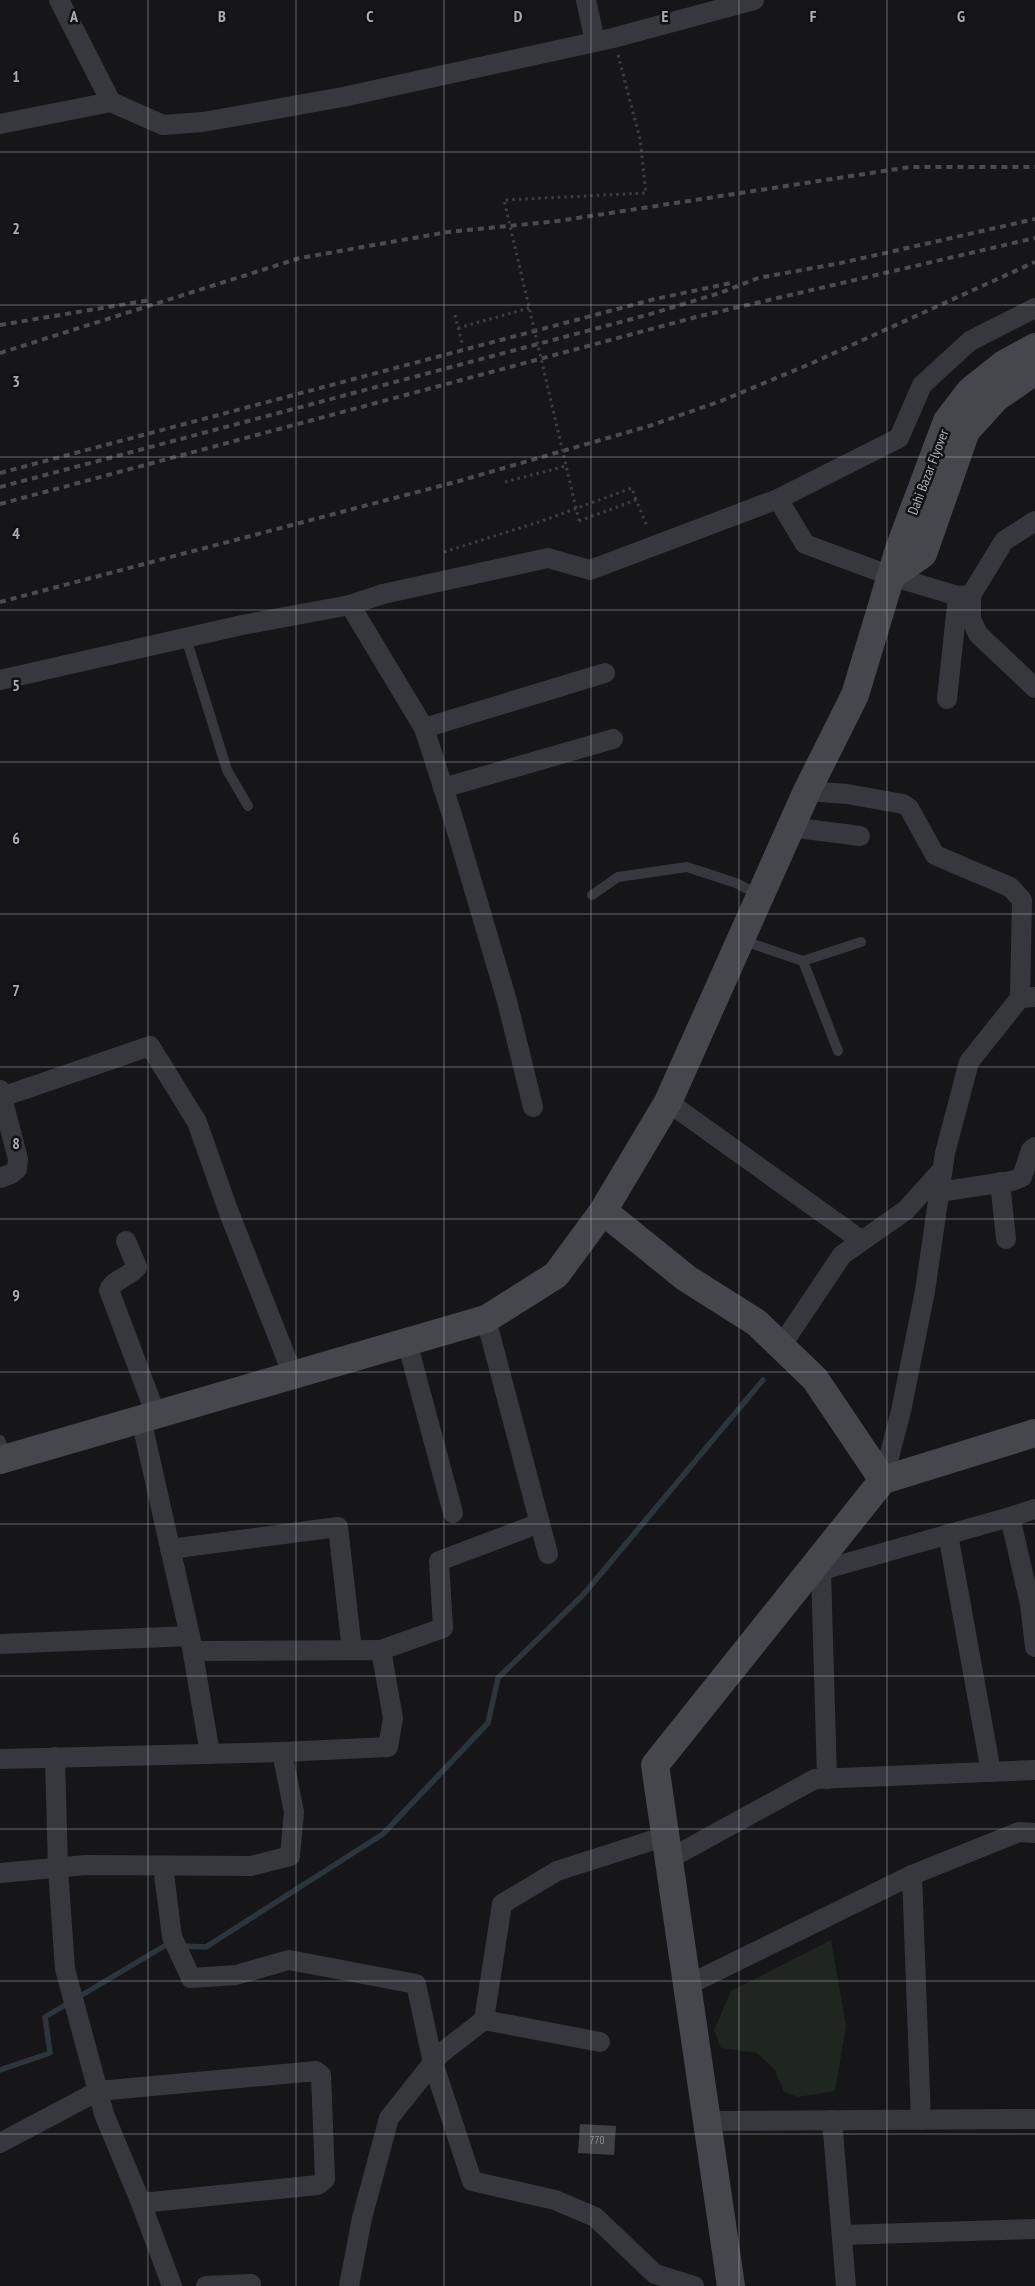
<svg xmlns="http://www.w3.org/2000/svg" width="1035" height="2286" font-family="'PT Sans Narrow',sans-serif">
  <rect width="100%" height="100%" fill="#161618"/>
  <path fill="#1e261f" d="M 831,1940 L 846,2026 L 835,2091 L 798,2097 L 784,2092 L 775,2070 L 757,2053 L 721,2048 L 714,2030 L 731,1991 Z"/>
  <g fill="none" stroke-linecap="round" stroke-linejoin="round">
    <g stroke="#2c353c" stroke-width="5.5">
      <path d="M 181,1946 L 206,1947 L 383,1834 L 488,1723 L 498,1678 L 583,1595 L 763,1380"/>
      <path d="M 0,2070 L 50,2053 L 45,2017 L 166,1945 L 172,1945"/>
    </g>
  </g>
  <path fill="#404145" d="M 580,2124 L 616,2126 L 614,2155 L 578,2153 Z"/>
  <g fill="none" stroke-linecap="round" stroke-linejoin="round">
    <g stroke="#3d3f44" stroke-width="3" stroke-dasharray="2.5 4" stroke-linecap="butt">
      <path d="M 618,55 L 640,139"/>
      <path d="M 455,315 L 462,343"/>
      <path d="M 458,328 L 529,308"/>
      <path d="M 505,482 L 566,466"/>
      <path d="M 579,521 L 636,500 L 648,528"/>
      <path d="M 444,552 L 542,521 L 632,488 L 636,500"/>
    </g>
    <g stroke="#37383d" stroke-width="10">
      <path d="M 186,638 L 227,770 L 248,806"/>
      <path d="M 592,895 L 618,877 L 687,867 L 736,883 L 759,895"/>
      <path d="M 741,940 L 803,961 L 861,942"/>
      <path d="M 803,961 L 838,1051"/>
      <path d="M 0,1440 L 7,1457"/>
    </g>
    <g stroke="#37383d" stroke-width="20">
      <path d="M 586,0 L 595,41"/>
      <path d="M 111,102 L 163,125 L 203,122 L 343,97 L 613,38 L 754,0"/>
      <path d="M 0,124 L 111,102 L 59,0"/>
      <path d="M 778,499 L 805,544 L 891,576 L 958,596 L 971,595 L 1004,541 L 1035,521"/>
      <path d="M 971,595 L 971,619 L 978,634 L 1035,688"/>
      <path d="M 350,605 L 424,728 L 453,818 L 507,1001 L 533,1107"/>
      <path d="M 0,680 L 242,625 L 350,605 L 383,594 L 548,558 L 590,570 L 778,499 L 899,438 L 922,385 L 970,341 L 1035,308"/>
      <path d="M 947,699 L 958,596"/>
      <path d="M 424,728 L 605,673"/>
      <path d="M 443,788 L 613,739"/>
      <path d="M 807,791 L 847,794 L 903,804 L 909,808 L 935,855 L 1010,887 L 1022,900 L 1020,998"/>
      <path d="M 790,827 L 860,836"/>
      <path d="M 0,1090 L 18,1159 L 17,1169 L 11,1174 L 0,1178"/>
      <path d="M 2,1097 L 150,1046 L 197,1122 L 228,1210 L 293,1375"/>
      <path d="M 668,1102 L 862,1241"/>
      <path d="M 1000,1182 L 1006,1239"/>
      <path d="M 939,1192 L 1012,1181 L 1022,1177 L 1031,1150 L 1035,1147"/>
      <path d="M 126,1241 L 137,1267 C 130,1277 115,1278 109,1290 L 156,1415"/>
      <path d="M 486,1319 L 548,1554"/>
      <path d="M 407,1342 L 453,1513"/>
      <path d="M 781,1346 L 842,1255 L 906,1210 L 942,1170"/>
      <path d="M 141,1419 L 190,1636"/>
      <path d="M 883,1480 L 901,1411 L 925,1291 L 945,1153 L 969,1062 L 1020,998 L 1035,997"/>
      <path d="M 1010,1517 L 1035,1509"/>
      <path d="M 948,1534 L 991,1772"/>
      <path d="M 170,1549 L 338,1527 L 352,1650"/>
      <path d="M 821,1570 L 827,1779"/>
      <path d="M 808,1574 L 1010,1517 L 1030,1604 L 1035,1647"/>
      <path d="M 0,1644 L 190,1636 L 210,1754"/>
      <path d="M 381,1650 L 443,1628 L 439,1561 L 540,1523"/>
      <path d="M 193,1651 L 381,1650 L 393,1718 L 388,1747 L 282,1752"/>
      <path d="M 0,1759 L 282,1752 L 294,1812 L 290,1856 L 251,1866 L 86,1865 L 0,1873"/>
      <path d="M 669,1859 L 815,1779 L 1035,1770"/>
      <path d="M 163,1866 L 172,1937 L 191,1978 L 236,1975 L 289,1960 L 416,1984 L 433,2063 L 472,2181 L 555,2200 L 595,2217 L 655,2274 L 694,2286"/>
      <path d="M 912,1875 L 921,2120"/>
      <path d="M 688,1985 L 912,1875 L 1019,1832 L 1035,1833"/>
      <path d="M 484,2020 L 600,2042"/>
      <path d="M 832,2120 L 846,2286"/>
      <path d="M 708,2121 L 1035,2119"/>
      <path d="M 0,2143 L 98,2091 L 65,1969 L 58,1869 L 55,1757"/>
      <path d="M 141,2203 L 318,2185 L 325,2179 L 321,2075 L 316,2071 L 98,2091 L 104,2114 L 141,2203 L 172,2286"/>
      <path d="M 842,2235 L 1035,2229"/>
      <path d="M 206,2286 L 251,2284"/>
      <path d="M 349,2286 L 362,2218 L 389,2118 L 440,2054 L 484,2020 L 502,1904 L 557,1871 L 666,1836"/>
    </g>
    <g stroke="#45474d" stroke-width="28">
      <path d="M 891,576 L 923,554 L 966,431 L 996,398 L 1035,371"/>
      <path d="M 603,1211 L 686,1278 L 757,1323 L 815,1379 L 883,1480"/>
      <path d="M 0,1460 L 486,1319 L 556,1275 L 603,1211 L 668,1102 L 807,791 L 855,695 L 899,549 L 947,421 L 970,391 L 1004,364 L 1035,347"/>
      <path d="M 731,2286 L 655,1765 L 883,1480 L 1035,1433"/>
    </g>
    <g stroke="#4a4c52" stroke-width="4" stroke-dasharray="6 5" stroke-linecap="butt">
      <path d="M 0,325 L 150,300"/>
      <path d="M 0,353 L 300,258 L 448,232 L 558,221 L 910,167 L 1035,167"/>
      <path d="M 0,473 L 655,299 L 731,283"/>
      <path d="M 0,487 L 647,315 L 720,293 L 758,278 L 841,263 L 1035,219"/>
      <path d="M 0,504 L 696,317 L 1035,238"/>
      <path d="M 0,602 L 459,481 L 649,426 L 721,401 L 810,364 L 1035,262"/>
    </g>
    <path stroke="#3d3f44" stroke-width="3" stroke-dasharray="2.5 4" stroke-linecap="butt" d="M 579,521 L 504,200 L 646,193 L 640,139"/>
  </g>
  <path fill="none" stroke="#a8adb8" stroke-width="1" stroke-opacity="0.55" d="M 148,0 L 148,2286M 296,0 L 296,2286M 444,0 L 444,2286M 591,0 L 591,2286M 739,0 L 739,2286M 887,0 L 887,2286M 0,152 L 1035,152M 0,305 L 1035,305M 0,457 L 1035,457M 0,610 L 1035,610M 0,762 L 1035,762M 0,914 L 1035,914M 0,1067 L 1035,1067M 0,1219 L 1035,1219M 0,1372 L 1035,1372M 0,1524 L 1035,1524M 0,1676 L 1035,1676M 0,1829 L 1035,1829M 0,1981 L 1035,1981M 0,2134 L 1035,2134"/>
  <g text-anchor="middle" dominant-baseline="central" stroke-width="5" stroke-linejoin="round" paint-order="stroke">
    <g font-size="11" fill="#8e929b">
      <text x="597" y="2140">770</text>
    </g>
    <g font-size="14" fill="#a8adb8" stroke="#111113">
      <text transform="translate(928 472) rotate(-69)">Dahi Bazar Flyover</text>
    </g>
  </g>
  <g font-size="16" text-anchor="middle" font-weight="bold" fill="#a8adb8" stroke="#111113" stroke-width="5" stroke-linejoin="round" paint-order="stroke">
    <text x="74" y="22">A</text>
    <text x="222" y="22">B</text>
    <text x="370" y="22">C</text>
    <text x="518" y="22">D</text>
    <text x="665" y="22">E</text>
    <text x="813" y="22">F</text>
    <text x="961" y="22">G</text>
    <text x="16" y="82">1</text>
    <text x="16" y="234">2</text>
    <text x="16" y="387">3</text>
    <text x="16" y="539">4</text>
    <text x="16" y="691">5</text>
    <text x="16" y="844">6</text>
    <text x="16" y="996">7</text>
    <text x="16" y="1149">8</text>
    <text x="16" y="1301">9</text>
  </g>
</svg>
